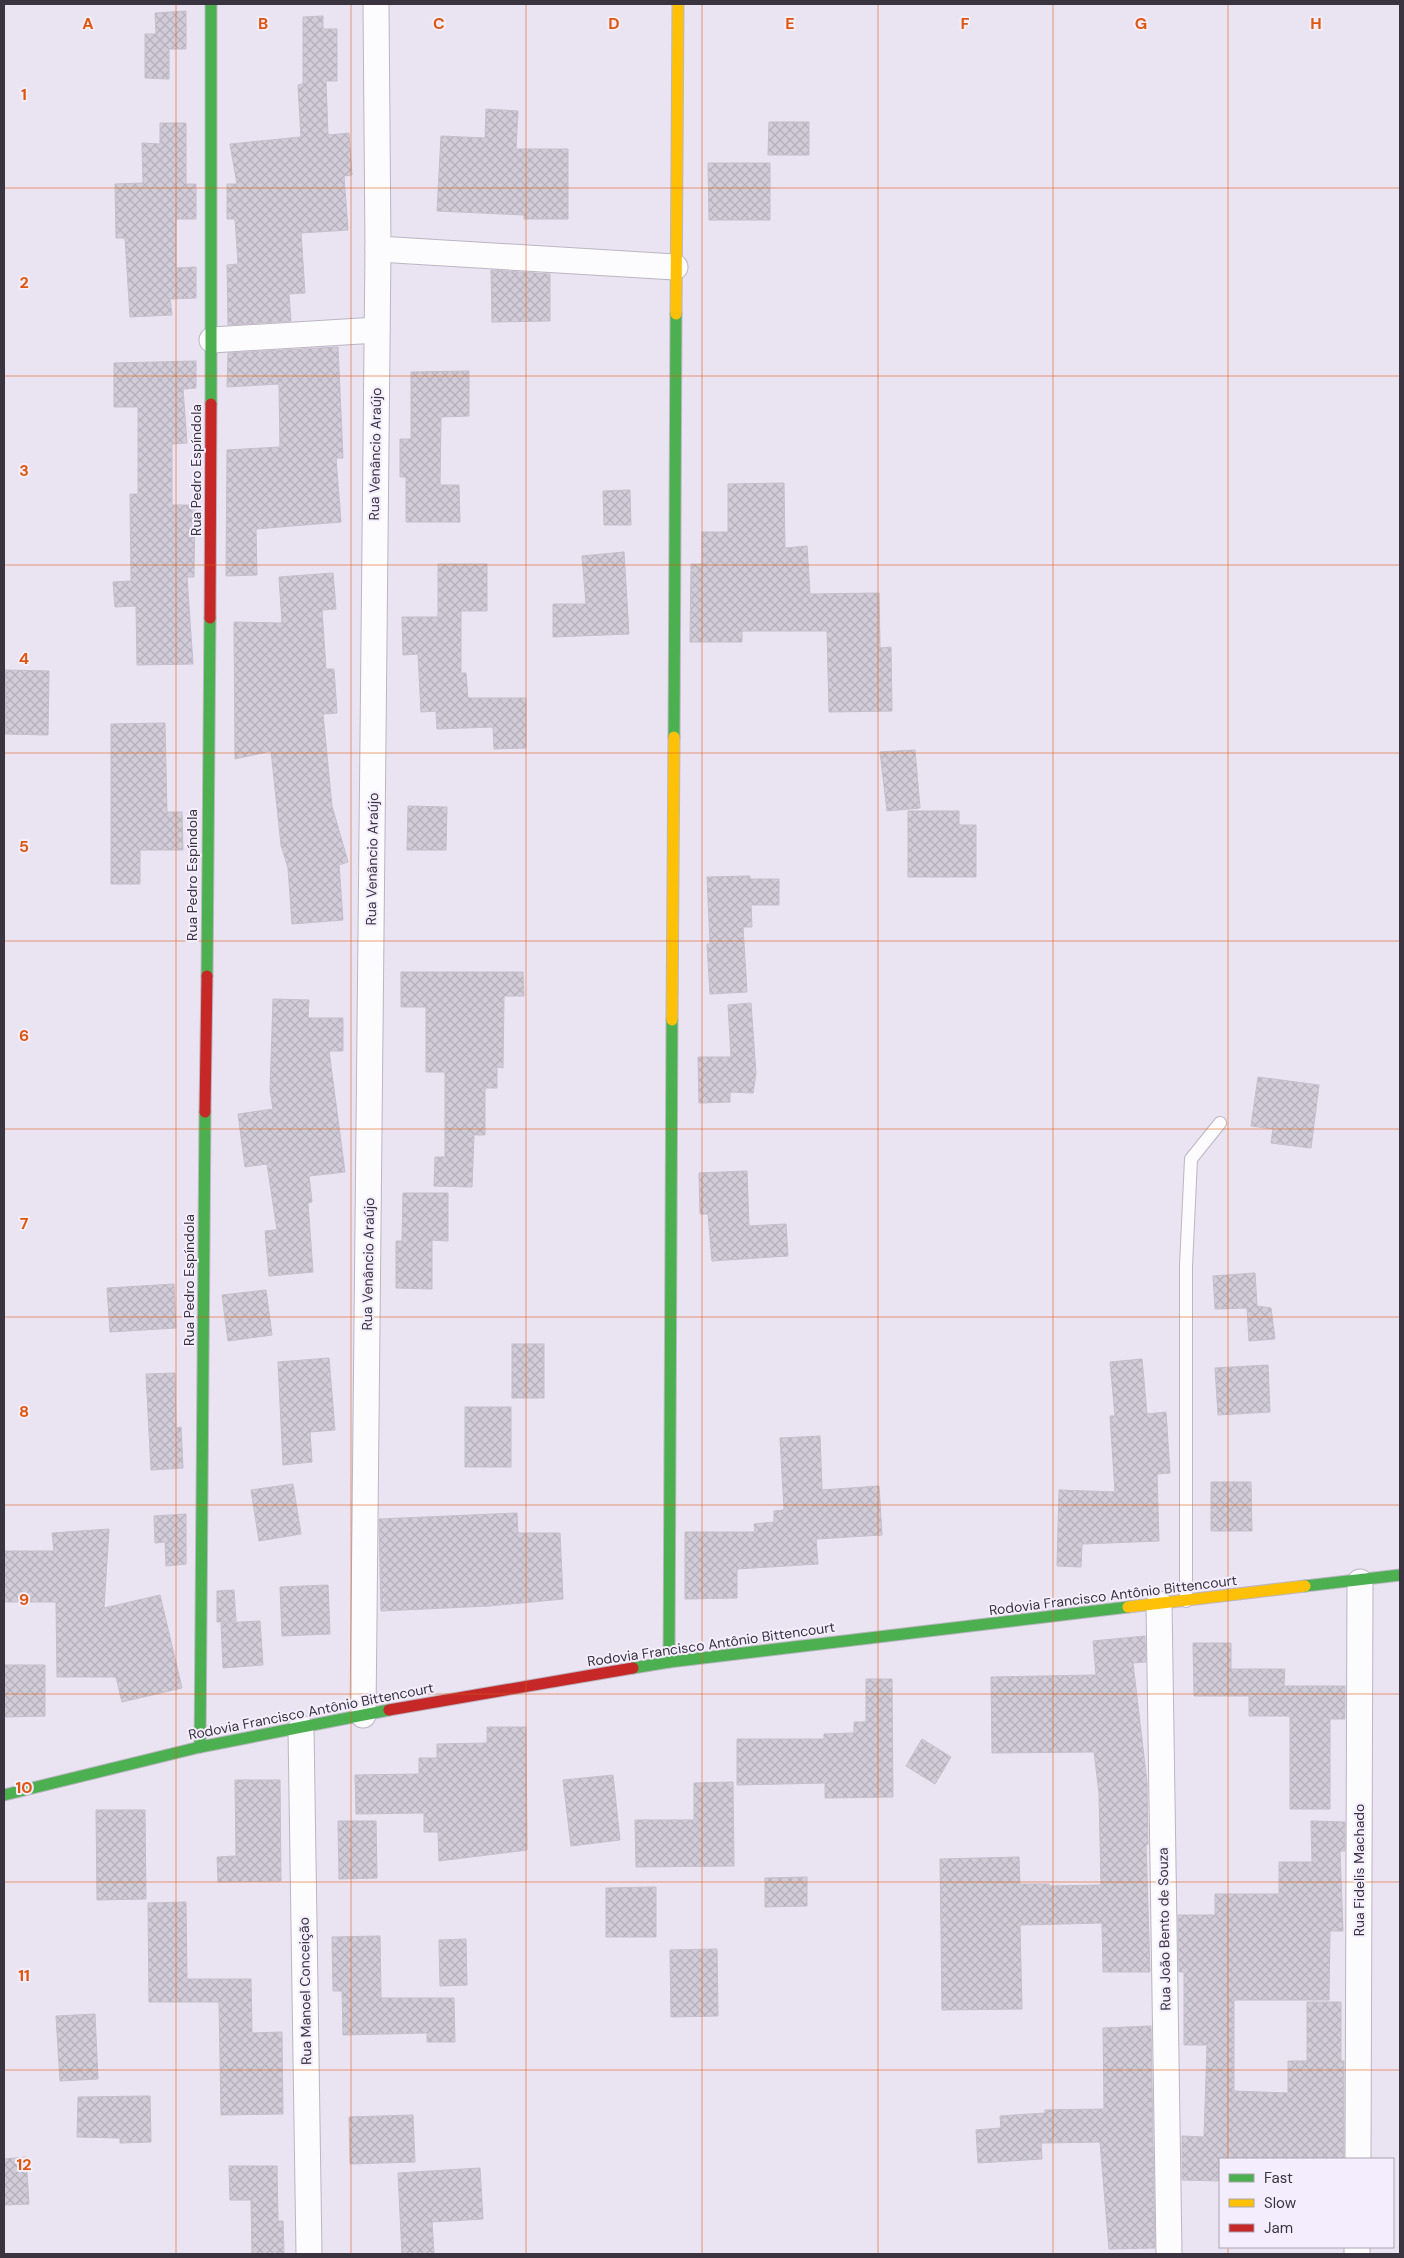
<svg xmlns="http://www.w3.org/2000/svg" width="1404" height="2258" font-family="'DM Sans',sans-serif">
  <defs>
    <pattern id="building-cross-hatch" width="8" height="8" patternUnits="userSpaceOnUse" patternTransform="scale(1.25)"><rect width="8" height="8" fill="#d1ccd8"/><path d="M0 0l8 8M0 8l8-8" fill="none" stroke="#b4b0ba"/></pattern>
  </defs>
  <rect width="100%" height="100%" fill="#e9e3f2"/>
  <g fill="url(#building-cross-hatch)" stroke="#c4bfca">
    <path d="M 186,11 L 186,49 L 169,49 L 169,79 L 145,78 L 145,34 L 156,34 L 155,13 Z"/>
    <path d="M 323,16 L 323,29 L 337,29 L 337,81 L 326,81 L 328,135 L 349,133 L 352,175 L 344,176 L 348,230 L 301,233 L 305,293 L 289,294 L 291,321 L 228,325 L 227,265 L 238,264 L 235,219 L 227,219 L 227,184 L 237,184 L 230,144 L 301,137 L 298,85 L 303,84 L 303,17 Z"/>
    <path d="M 486,109 L 518,111 L 516,149 L 568,149 L 568,219 L 524,219 L 524,215 L 437,211 L 441,136 L 485,138 Z"/>
    <path d="M 769,122 L 809,122 L 809,155 L 768,155 Z"/>
    <path d="M 160,123 L 186,123 L 186,184 L 196,184 L 196,219 L 176,219 L 176,268 L 196,267 L 196,298 L 170,299 L 172,315 L 130,317 L 125,238 L 116,238 L 115,184 L 143,183 L 142,143 L 160,144 Z"/>
    <path d="M 708,163 L 770,163 L 770,220 L 709,220 Z"/>
    <path d="M 491,270 L 550,274 L 550,321 L 492,322 Z"/>
    <path d="M 338,347 L 343,458 L 336,458 L 341,522 L 256,529 L 257,575 L 226,576 L 227,450 L 280,447 L 279,384 L 227,387 L 228,353 Z"/>
    <path d="M 196,361 L 196,388 L 183,389 L 187,443 L 172,444 L 172,505 L 195,505 L 194,577 L 187,577 L 193,664 L 137,665 L 136,606 L 115,607 L 113,582 L 131,581 L 130,494 L 138,494 L 138,407 L 114,407 L 114,363 Z"/>
    <path d="M 469,371 L 469,416 L 441,417 L 440,485 L 459,485 L 460,522 L 406,522 L 406,477 L 400,477 L 400,439 L 411,439 L 411,372 Z"/>
    <path d="M 784,483 L 785,548 L 807,546 L 810,594 L 879,593 L 880,648 L 891,647 L 892,711 L 829,712 L 827,631 L 742,631 L 742,642 L 690,642 L 691,564 L 702,564 L 702,532 L 728,532 L 728,484 Z"/>
    <path d="M 630,490 L 631,525 L 604,525 L 603,491 Z"/>
    <path d="M 624,552 L 629,634 L 553,637 L 553,604 L 586,604 L 582,556 Z"/>
    <path d="M 438,564 L 487,564 L 487,611 L 461,611 L 461,673 L 466,673 L 468,698 L 526,698 L 526,748 L 494,749 L 493,727 L 437,729 L 436,711 L 421,712 L 418,654 L 403,655 L 402,617 L 438,617 Z"/>
    <path d="M 333,573 L 336,609 L 322,610 L 326,669 L 334,669 L 337,713 L 323,714 L 332,806 L 348,862 L 339,865 L 343,920 L 292,924 L 288,868 L 281,845 L 271,751 L 235,759 L 234,622 L 282,623 L 279,577 Z"/>
    <path d="M 5,670 L 49,671 L 48,735 L 5,734 Z"/>
    <path d="M 165,723 L 167,812 L 182,812 L 183,850 L 140,850 L 140,884 L 111,884 L 111,724 Z"/>
    <path d="M 915,750 L 920,808 L 887,811 L 880,752 Z"/>
    <path d="M 408,806 L 447,807 L 446,850 L 407,850 Z"/>
    <path d="M 908,811 L 959,811 L 959,825 L 976,825 L 976,877 L 908,877 Z"/>
    <path d="M 750,876 L 750,879 L 779,879 L 779,905 L 751,905 L 752,927 L 743,927 L 747,992 L 710,994 L 707,944 L 710,944 L 707,877 Z"/>
    <path d="M 401,972 L 523,972 L 524,996 L 504,996 L 503,1068 L 497,1067 L 497,1088 L 485,1088 L 485,1135 L 474,1135 L 472,1187 L 434,1186 L 435,1157 L 445,1157 L 445,1072 L 426,1072 L 426,1007 L 401,1007 Z"/>
    <path d="M 273,999 L 309,1000 L 308,1018 L 343,1018 L 343,1051 L 329,1051 L 345,1172 L 309,1176 L 312,1202 L 308,1203 L 313,1272 L 269,1276 L 265,1231 L 277,1230 L 267,1164 L 245,1167 L 238,1114 L 273,1109 L 270,1090 Z"/>
    <path d="M 751,1003 L 756,1073 L 753,1093 L 730,1092 L 730,1102 L 699,1103 L 698,1057 L 731,1057 L 728,1005 Z"/>
    <path d="M 1258,1077 L 1319,1085 L 1311,1148 L 1271,1143 L 1273,1129 L 1251,1126 Z"/>
    <path d="M 747,1171 L 749,1226 L 786,1224 L 788,1256 L 712,1261 L 708,1214 L 700,1214 L 699,1173 Z"/>
    <path d="M 403,1193 L 448,1193 L 448,1241 L 432,1240 L 432,1289 L 396,1288 L 396,1241 L 402,1241 Z"/>
    <path d="M 1255,1273 L 1257,1306 L 1271,1308 L 1275,1339 L 1249,1341 L 1247,1308 L 1215,1309 L 1213,1276 Z"/>
    <path d="M 174,1284 L 176,1328 L 110,1332 L 107,1288 Z"/>
    <path d="M 266,1290 L 272,1335 L 228,1341 L 222,1295 Z"/>
    <rect x="512" y="1344" width="32" height="54"/>
    <path d="M 329,1358 L 335,1430 L 310,1432 L 312,1462 L 283,1465 L 278,1362 Z"/>
    <path d="M 1142,1359 L 1147,1414 L 1166,1412 L 1170,1473 L 1157,1474 L 1159,1541 L 1082,1544 L 1081,1567 L 1057,1566 L 1059,1490 L 1115,1492 L 1110,1416 L 1115,1416 L 1110,1362 Z"/>
    <path d="M 1268,1365 L 1270,1412 L 1218,1415 L 1215,1368 Z"/>
    <path d="M 175,1373 L 176,1428 L 181,1427 L 183,1468 L 151,1470 L 146,1374 Z"/>
    <rect x="465" y="1407" width="46" height="60"/>
    <path d="M 820,1436 L 822,1490 L 879,1486 L 882,1535 L 816,1539 L 818,1564 L 737,1569 L 737,1598 L 685,1599 L 685,1532 L 755,1532 L 754,1524 L 774,1522 L 774,1511 L 784,1510 L 780,1438 Z"/>
    <path d="M 1211,1482 L 1251,1482 L 1252,1531 L 1211,1531 Z"/>
    <path d="M 293,1484 L 301,1534 L 259,1541 L 251,1490 Z"/>
    <path d="M 517,1513 L 518,1533 L 560,1533 L 563,1599 L 489,1606 L 381,1611 L 379,1519 Z"/>
    <path d="M 186,1514 L 186,1564 L 166,1566 L 165,1542 L 155,1543 L 154,1516 Z"/>
    <path d="M 109,1529 L 104,1608 L 160,1595 L 182,1688 L 122,1702 L 116,1677 L 57,1677 L 56,1602 L 4,1602 L 4,1551 L 54,1551 L 52,1533 Z"/>
    <path d="M 328,1585 L 330,1634 L 282,1636 L 280,1587 Z"/>
    <path d="M 234,1590 L 236,1621 L 217,1622 L 217,1591 Z"/>
    <path d="M 260,1621 L 263,1665 L 223,1668 L 221,1623 Z"/>
    <path d="M 1145,1636 L 1146,1662 L 1133,1663 L 1147,1782 L 1148,1844 L 1146,1845 L 1150,1972 L 1103,1972 L 1102,1923 L 1020,1925 L 1022,2009 L 942,2010 L 940,1859 L 1019,1857 L 1020,1884 L 1049,1884 L 1049,1886 L 1101,1885 L 1099,1793 L 1094,1752 L 992,1753 L 991,1677 L 1096,1675 L 1093,1641 Z"/>
    <path d="M 1193,1643 L 1231,1643 L 1231,1669 L 1285,1669 L 1284,1686 L 1345,1686 L 1345,1719 L 1330,1719 L 1330,1809 L 1290,1809 L 1290,1716 L 1249,1716 L 1249,1696 L 1194,1696 Z"/>
    <path d="M 4,1665 L 45,1665 L 45,1716 L 4,1717 Z"/>
    <path d="M 866,1679 L 892,1679 L 893,1797 L 825,1798 L 825,1783 L 737,1785 L 737,1739 L 824,1739 L 824,1734 L 854,1733 L 854,1722 L 866,1722 Z"/>
    <path d="M 487,1727 L 526,1727 L 527,1850 L 439,1861 L 438,1832 L 424,1832 L 424,1813 L 356,1814 L 355,1775 L 419,1774 L 419,1758 L 437,1758 L 437,1744 L 487,1743 Z"/>
    <path d="M 922,1739 L 951,1757 L 935,1784 L 906,1766 Z"/>
    <path d="M 613,1775 L 620,1840 L 571,1846 L 563,1780 Z"/>
    <path d="M 235,1780 L 280,1780 L 281,1881 L 218,1882 L 217,1857 L 236,1856 Z"/>
    <path d="M 733,1782 L 734,1866 L 636,1867 L 635,1820 L 694,1820 L 694,1783 Z"/>
    <path d="M 96,1810 L 145,1810 L 146,1899 L 97,1900 Z"/>
    <path d="M 338,1821 L 376,1821 L 377,1878 L 339,1879 Z"/>
    <path d="M 1311,1821 L 1345,1822 L 1345,1851 L 1340,1851 L 1343,1931 L 1330,1931 L 1329,2000 L 1234,2000 L 1234,2091 L 1288,2093 L 1288,2061 L 1307,2061 L 1307,2002 L 1341,2002 L 1341,2061 L 1344,2061 L 1344,2159 L 1220,2159 L 1220,2181 L 1182,2180 L 1182,2136 L 1204,2137 L 1207,2045 L 1184,2045 L 1184,1972 L 1179,1972 L 1178,1915 L 1215,1915 L 1215,1894 L 1279,1894 L 1279,1862 L 1312,1862 Z"/>
    <path d="M 807,1877 L 807,1906 L 765,1907 L 765,1878 Z"/>
    <path d="M 656,1887 L 656,1937 L 606,1937 L 606,1888 Z"/>
    <path d="M 186,1902 L 187,1979 L 251,1979 L 252,2033 L 282,2032 L 283,2114 L 221,2115 L 219,2002 L 149,2002 L 148,1903 Z"/>
    <path d="M 380,1936 L 381,1998 L 454,1998 L 455,2042 L 427,2042 L 427,2033 L 343,2035 L 342,1991 L 333,1991 L 332,1937 Z"/>
    <path d="M 466,1939 L 467,1985 L 440,1986 L 439,1940 Z"/>
    <path d="M 717,1949 L 718,2016 L 671,2017 L 670,1950 Z"/>
    <path d="M 95,2014 L 98,2079 L 60,2081 L 56,2016 Z"/>
    <path d="M 1151,2026 L 1155,2248 L 1109,2249 L 1100,2142 L 1041,2143 L 1042,2159 L 978,2163 L 976,2130 L 1001,2128 L 1000,2116 L 1045,2113 L 1045,2110 L 1104,2109 L 1103,2028 Z"/>
    <path d="M 150,2096 L 151,2142 L 120,2143 L 120,2138 L 77,2137 L 78,2097 Z"/>
    <path d="M 413,2115 L 415,2162 L 350,2164 L 349,2117 Z"/>
    <path d="M 26,2157 L 29,2204 L 4,2205 L 4,2159 Z"/>
    <path d="M 229,2166 L 277,2166 L 278,2221 L 283,2221 L 284,2254 L 252,2254 L 251,2200 L 230,2200 Z"/>
    <path d="M 480,2168 L 483,2219 L 432,2222 L 434,2254 L 402,2254 L 398,2173 Z"/>
  </g>
  <g fill="none" stroke-linecap="round" stroke-linejoin="round">
    <defs>
      <path id="lane" d="M 1186,1601 L 1186,1266 L 1191,1159 L 1220,1123"/>
      <g id="street">
        <path d="M 378,249 L 675,267"/>
        <path d="M 212,340 L 377,330"/>
        <path d="M 1159,1604 L 1169,2254"/>
        <path d="M 363,1715 L 378,249 L 376,4"/>
        <path d="M 301,1728 L 309,2254"/>
        <path d="M 1358,2159 L 1360,1582"/>
        <path d="M 1357,2254 L 1357,2247"/>
      </g>
      <g id="fast">
        <path d="M 211,4 L 211,404"/>
        <path d="M 674,737 L 676,314"/>
        <path d="M 207,976 L 210,618"/>
        <path d="M 1305,1586 L 1400,1575"/>
        <path d="M 669,1662 L 672,1020"/>
        <path d="M 633,1668 L 669,1662 L 1128,1607"/>
        <path d="M 200,1747 L 205,1112"/>
        <path d="M 4,1795 L 200,1747 L 389,1710"/>
      </g>
      <g id="slow">
        <path d="M 676,314 L 678,4"/>
        <path d="M 672,1020 L 674,737"/>
        <path d="M 1128,1607 L 1305,1586"/>
      </g>
      <g id="jam">
        <path d="M 210,618 L 211,404"/>
        <path d="M 205,1112 L 207,976"/>
        <path d="M 389,1710 L 633,1668"/>
      </g>
    </defs>
    <use href="#lane" stroke="#bbb6c2" stroke-width="14"/>
    <use href="#street" stroke="#bbb6c2" stroke-width="27"/>
    <use href="#fast" stroke="#bbb6c2" stroke-width="13"/>
    <use href="#slow" stroke="#bbb6c2" stroke-width="13"/>
    <use href="#jam" stroke="#bbb6c2" stroke-width="13"/>
    <use href="#lane" stroke="#fcfbfd" stroke-width="12"/>
    <use href="#street" stroke="#fcfbfd" stroke-width="25"/>
    <use href="#fast" stroke="#4caf50" stroke-width="11"/>
    <use href="#slow" stroke="#ffc107" stroke-width="11"/>
    <use href="#jam" stroke="#c62828" stroke-width="11"/>
  </g>
  <path fill="none" stroke="#df570f" stroke-width="1" stroke-opacity="0.55" d="M 176,4 L 176,2254M 351,4 L 351,2254M 526,4 L 526,2254M 702,4 L 702,2254M 878,4 L 878,2254M 1053,4 L 1053,2254M 1228,4 L 1228,2159M 4,188 L 1400,188M 4,376 L 1400,376M 4,565 L 1400,565M 4,753 L 1400,753M 4,941 L 1400,941M 4,1129 L 1400,1129M 4,1317 L 1400,1317M 4,1505 L 1400,1505M 4,1694 L 1400,1694M 4,1882 L 1400,1882M 4,2070 L 1400,2070M 1228,2247 L 1228,2254"/>
  <g text-anchor="middle" dominant-baseline="central" stroke-width="4" stroke-linejoin="round" paint-order="stroke">
    <g font-size="14" fill="#39343f" stroke="#f3edfd">
      <text transform="translate(375 454) rotate(-89)">Rua Venâncio Araújo</text>
      <text transform="translate(196 470) rotate(-90)">Rua Pedro Espíndola</text>
      <text transform="translate(372 859) rotate(-89)">Rua Venâncio Araújo</text>
      <text transform="translate(192 875) rotate(-90)">Rua Pedro Espíndola</text>
      <text transform="translate(368 1264) rotate(-89)">Rua Venâncio Araújo</text>
      <text transform="translate(189 1280) rotate(-90)">Rua Pedro Espíndola</text>
      <text transform="translate(1113 1595) rotate(-7)">Rodovia Francisco Antônio Bittencourt</text>
      <text transform="translate(711 1644) rotate(-8)">Rodovia Francisco Antônio Bittencourt</text>
      <text transform="translate(311 1711) rotate(-11)">Rodovia Francisco Antônio Bittencourt</text>
      <text transform="translate(1359 1870) rotate(-90)">Rua Fidelis Machado</text>
      <text transform="translate(1164 1929) rotate(-91)">Rua João Bento de Souza</text>
      <text transform="translate(305 1991) rotate(-91)">Rua Manoel Conceição</text>
    </g>
  </g>
  <g font-size="16" text-anchor="middle" font-weight="bold" fill="#df570f" stroke="#f3edfd" stroke-width="4" stroke-linejoin="round" paint-order="stroke">
    <text x="88" y="29">A</text>
    <text x="263" y="29">B</text>
    <text x="439" y="29">C</text>
    <text x="614" y="29">D</text>
    <text x="790" y="29">E</text>
    <text x="965" y="29">F</text>
    <text x="1141" y="29">G</text>
    <text x="1316" y="29">H</text>
    <text x="24" y="100">1</text>
    <text x="24" y="288">2</text>
    <text x="24" y="476">3</text>
    <text x="24" y="664">4</text>
    <text x="24" y="852">5</text>
    <text x="24" y="1041">6</text>
    <text x="24" y="1229">7</text>
    <text x="24" y="1417">8</text>
    <text x="24" y="1605">9</text>
    <text x="24" y="1793">10</text>
    <text x="24" y="1981">11</text>
    <text x="24" y="2170">12</text>
  </g>
  <rect width="1404" height="2258" fill="none" stroke="#39343f" stroke-width="10"/>
  <rect x="1219" y="2158" width="175" height="90" fill="#f3edfd" stroke="#a9a3b1"/>
  <rect x="1229" y="2174" width="25" height="8" fill="#4caf50" stroke="#a9a3b1"/>
  <text x="1264" y="2183" font-size="15" fill="#39343f">Fast</text>
  <rect x="1229" y="2199" width="25" height="8" fill="#ffc107" stroke="#a9a3b1"/>
  <text x="1264" y="2208" font-size="15" fill="#39343f">Slow</text>
  <rect x="1229" y="2224" width="25" height="8" fill="#c62828" stroke="#a9a3b1"/>
  <text x="1264" y="2233" font-size="15" fill="#39343f">Jam</text>
</svg>
